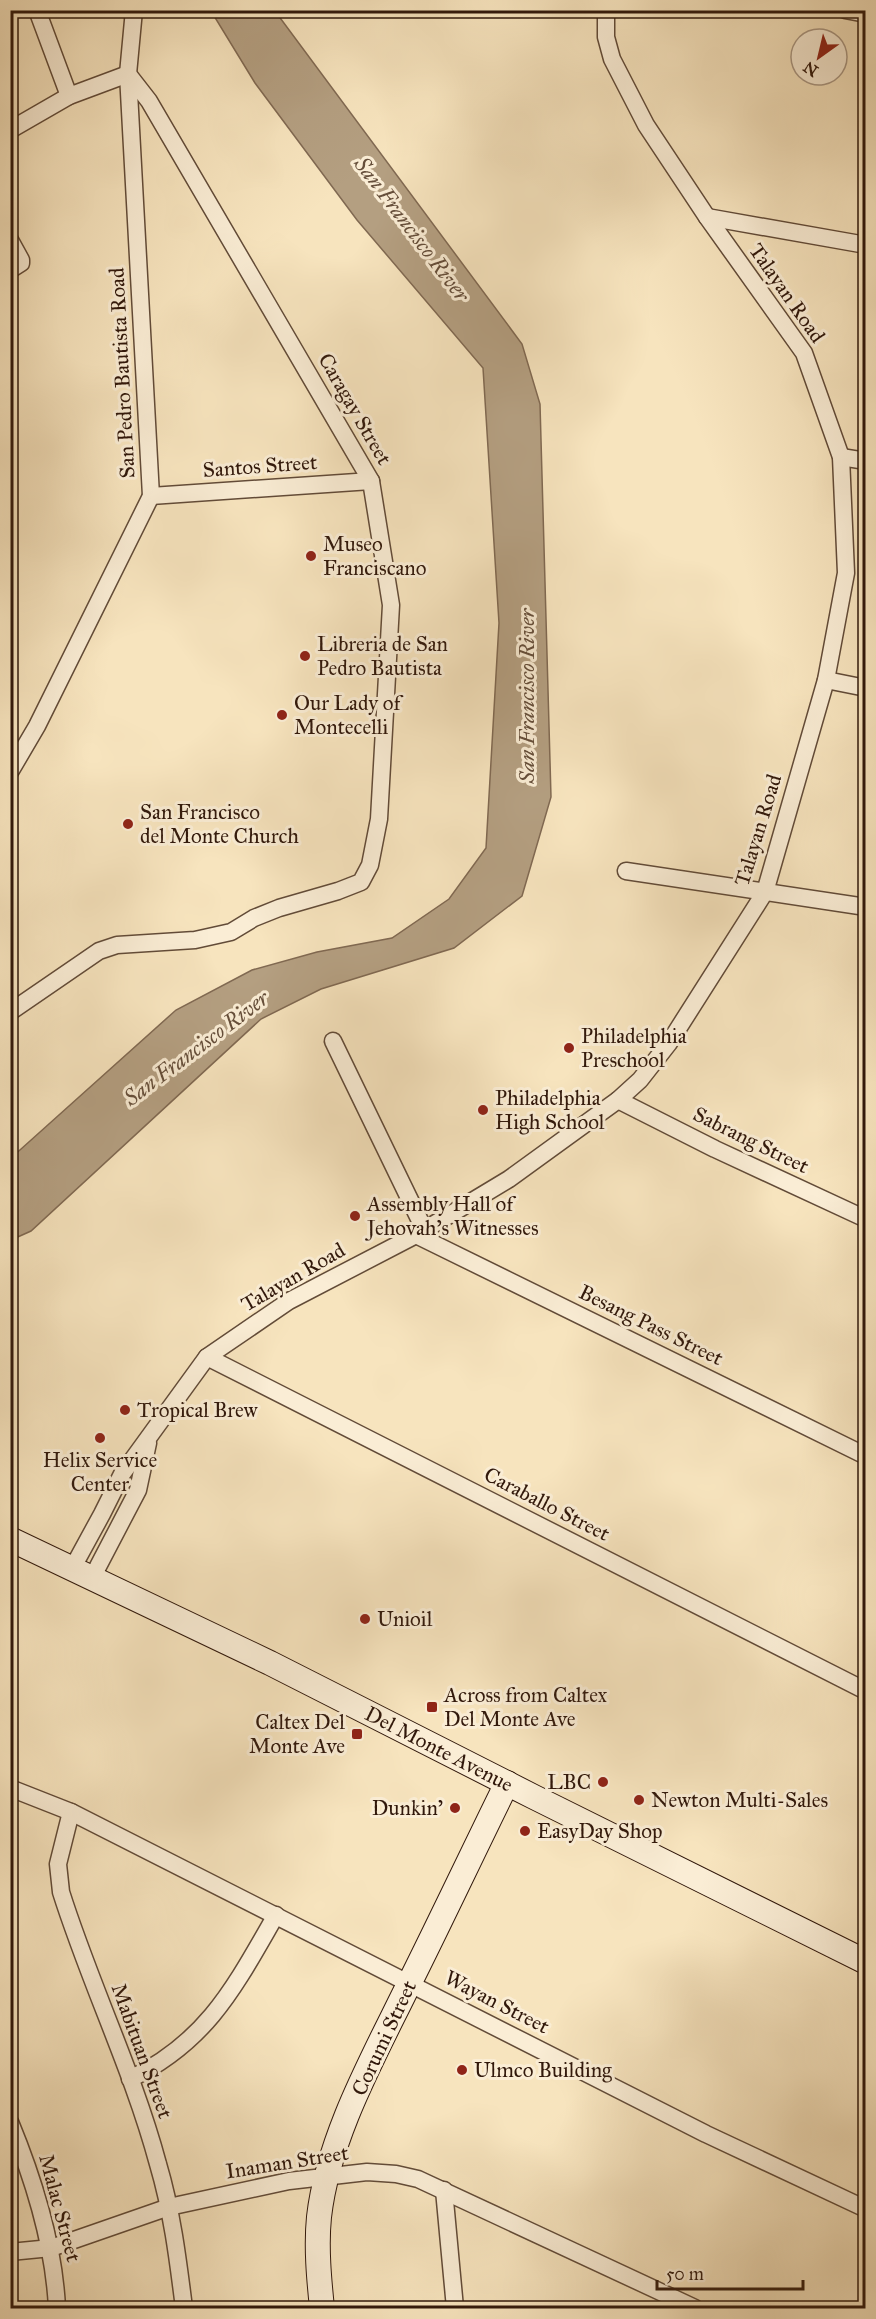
<svg xmlns="http://www.w3.org/2000/svg" width="876" height="2319" font-family="'IM FELL Great Primer',serif">
  <rect width="100%" height="100%" fill="#f7e4be"/>
  <filter id="stains"><feTurbulence type="fractalNoise" baseFrequency=".00333" numOctaves="4"/><feColorMatrix values="0 0 0 0 .2 0 0 0 0 .09 0 0 0 0 .02 0 0 0 .5 -.17"/></filter>
  <radialGradient id="worn" r=".72"><stop offset=".6" stop-color="#630" stop-opacity="0"/><stop offset="1" stop-color="#630" stop-opacity=".3"/></radialGradient>
  <path fill="#b49f81" stroke="#806952" stroke-width="1.5" d="M 211,11 L 275,11 L 522,344 L 540,404 L 551,797 L 522,896 L 454,948 L 321,989 L 261,1019 L 31,1231 L 11,1240 L 11,1158 L 176,1010 L 252,970 L 317,952 L 392,938 L 449,899 L 486,848 L 499,623 L 483,368 L 357,220 L 255,83 Z"/>
  <g fill="none" stroke-linecap="round" stroke-linejoin="round">
    <defs>
      <g id="street">
        <path d="M 37,10 L 69,96"/>
        <path d="M 845,10 L 866,14"/>
        <path d="M 10,130 L 69,96 L 128,74 L 149,101 L 371,481 L 391,605 L 379,819 L 370,865 L 361,882 L 338,891 L 279,908 L 254,918 L 231,932 L 195,940 L 117,945 L 99,951 L 10,1012"/>
        <path d="M 707,217 L 866,245"/>
        <path d="M 10,240 L 21,260 L 21,263 L 10,270"/>
        <path d="M 841,457 L 866,461"/>
        <path d="M 151,496 L 371,481"/>
        <path d="M 826,680 L 866,688"/>
        <path d="M 10,772 L 37,726 L 151,496 L 128,74 L 134,10"/>
        <path d="M 626,871 L 866,907"/>
        <path d="M 333,1041 L 424,1229"/>
        <path d="M 618,1100 L 715,1149 L 866,1219"/>
        <path d="M 416,1235 L 866,1456"/>
        <path d="M 207,1357 L 866,1691"/>
        <path d="M 72,1569 L 102,1514 L 122,1474 L 207,1357 L 289,1301 L 416,1235 L 509,1179 L 618,1100 L 640,1080 L 669,1043 L 765,892 L 826,680 L 846,573 L 841,457 L 804,353 L 707,217 L 646,125 L 612,59 L 606,37 L 606,10"/>
        <path d="M 92,1578 L 138,1490 L 148,1443"/>
        <path d="M 10,1788 L 71,1812 L 706,2134 L 866,2209"/>
        <path d="M 71,1812 L 58,1864 L 61,1892 C 90,1984 133,2071 158,2164 C 172,2211 178,2260 184,2308"/>
        <path d="M 130,2079 C 208,2041 235,1986 276,1915"/>
        <path d="M 10,2122 C 34,2180 54,2246 57,2308"/>
        <path d="M 444,2190 L 455,2308"/>
        <path d="M 10,2252 L 51,2248 L 169,2207 L 289,2181 L 367,2172 L 396,2174 L 418,2179 L 695,2308"/>
      </g>
      <g id="secondary">
        <path d="M 10,1539 L 270,1663 L 534,1797 L 866,1962"/>
        <path d="M 322,2308 C 319,2279 316,2247 319,2217 C 328,2137 374,2056 409,1984 C 442,1918 474,1850 507,1783"/>
      </g>
    </defs>
    <use href="#street" stroke="#624b38" stroke-width="19"/>
    <use href="#secondary" stroke="#31180b" stroke-width="26"/>
    <use href="#street" stroke="#faedd5" stroke-width="16"/>
    <use href="#secondary" stroke="#faedd5" stroke-width="24"/>
  </g>
  <g fill="#8f2418" stroke="#faedd5" stroke-width="2">
    <circle cx="311" cy="556" r="6"/>
    <circle cx="305" cy="656" r="6"/>
    <circle cx="282" cy="715" r="6"/>
    <circle cx="128" cy="824" r="6"/>
    <circle cx="569" cy="1048" r="6"/>
    <circle cx="483" cy="1110" r="6"/>
    <circle cx="355" cy="1216" r="6"/>
    <circle cx="125" cy="1410" r="6"/>
    <circle cx="100" cy="1438" r="6"/>
    <circle cx="365" cy="1619" r="6"/>
    <rect x="426" y="1701" width="12" height="12" rx="3"/>
    <rect x="351" y="1728" width="12" height="12" rx="3"/>
    <circle cx="603" cy="1782" r="6"/>
    <circle cx="639" cy="1800" r="6"/>
    <circle cx="455" cy="1808" r="6"/>
    <circle cx="525" cy="1831" r="6"/>
    <circle cx="462" cy="2070" r="6"/>
  </g>
  <g text-anchor="middle" dominant-baseline="central" stroke-width="6" stroke-linejoin="round" paint-order="stroke">
    <g font-size="21" fill="#31180b" stroke="#faedd5">
      <text transform="translate(787 293) rotate(55)">Talayan Road</text>
      <text transform="translate(122 373) rotate(-93)">San Pedro Bautista Road</text>
      <text transform="translate(355 409) rotate(60)">Caragay Street</text>
      <text transform="translate(260 466) rotate(-4)">Santos Street</text>
      <text transform="translate(758 830) rotate(-73)">Talayan Road</text>
      <text transform="translate(751 1140) rotate(26)">Sabrang Street</text>
      <text transform="translate(293 1277) rotate(-30)">Talayan Road</text>
      <text transform="translate(651 1325) rotate(26)">Besang Pass Street</text>
      <text transform="translate(547 1504) rotate(27)">Caraballo Street</text>
      <text transform="translate(439 1749) rotate(27)">Del Monte Avenue</text>
      <text transform="translate(497 2002) rotate(27)">Wayan Street</text>
      <text transform="translate(384 2038) rotate(-65)">Corumi Street</text>
      <text transform="translate(142 2051) rotate(70)">Mabituan Street</text>
      <text transform="translate(287 2162) rotate(-9)">Inaman Street</text>
      <text transform="translate(60 2208) rotate(75)">Malac Street</text>
    </g>
    <g font-size="21" fill="#31180b" stroke="#faedd5" text-anchor="start">
      <text x="323" y="544">Museo<tspan x="323" dy="24">Franciscano</tspan></text>
      <text x="317" y="644">Libreria de San<tspan x="317" dy="24">Pedro Bautista</tspan></text>
      <text x="294" y="703">Our Lady of<tspan x="294" dy="24">Montecelli</tspan></text>
      <text x="140" y="812">San Francisco<tspan x="140" dy="24">del Monte Church</tspan></text>
      <text x="581" y="1036">Philadelphia<tspan x="581" dy="24">Preschool</tspan></text>
      <text x="495" y="1098">Philadelphia<tspan x="495" dy="24">High School</tspan></text>
      <text x="367" y="1204">Assembly Hall of<tspan x="367" dy="24">Jehovah's Witnesses</tspan></text>
      <text x="137" y="1410">Tropical Brew</text>
      <text x="100" y="1460" text-anchor="middle">Helix Service<tspan x="100" dy="24">Center</tspan></text>
      <text x="377" y="1619">Unioil</text>
      <text x="444" y="1695">Across from Caltex<tspan x="444" dy="24">Del Monte Ave</tspan></text>
      <text x="345" y="1722" text-anchor="end">Caltex Del<tspan x="345" dy="24">Monte Ave</tspan></text>
      <text x="591" y="1782" text-anchor="end">LBC</text>
      <text x="651" y="1800">Newton Multi-Sales</text>
      <text x="443" y="1808" text-anchor="end">Dunkin'</text>
      <text x="537" y="1831">EasyDay Shop</text>
      <text x="474" y="2070">Ulmco Building</text>
    </g>
    <g font-size="22" font-style="italic" fill="#654e3a" stroke="#faedd5">
      <text transform="translate(412 229) rotate(53)">San Francisco River</text>
      <text transform="translate(526 696) rotate(-90)">San Francisco River</text>
      <text transform="translate(196 1048) rotate(-37)">San Francisco River</text>
    </g>
  </g>
  <rect width="876" height="2319" fill="none" stroke="#f7e4be" stroke-width="36"/>
  <rect x="12" y="12" width="852" height="2295" fill="none" stroke="#31180b" stroke-width="3"/>
  <rect x="18" y="18" width="840" height="2283" fill="none" stroke="#31180b" stroke-width="1.5"/>
  <g transform="translate(819 57) rotate(214)"><circle r="28" fill="#faedd5" stroke="#aa9884" stroke-width="1.5"/>
  <path d="M0-4.5L10 22L0 15L-10 22Z" fill="#8f2418"/>
  <text y="-9" font-size="16" font-weight="bold" text-anchor="middle" fill="#31180b">N</text>
  </g>
  <path d="M657 2280v9h146v-9" fill="none" stroke="#31180b" stroke-width="3"/>
  <text x="666" y="2280" font-size="18" fill="#31180b" stroke="#faedd5" stroke-width="4.5" paint-order="stroke">50 m</text>
  <rect width="100%" height="100%" filter="url(#stains)"/>
  <rect width="100%" height="100%" fill="url(#worn)"/>
</svg>
